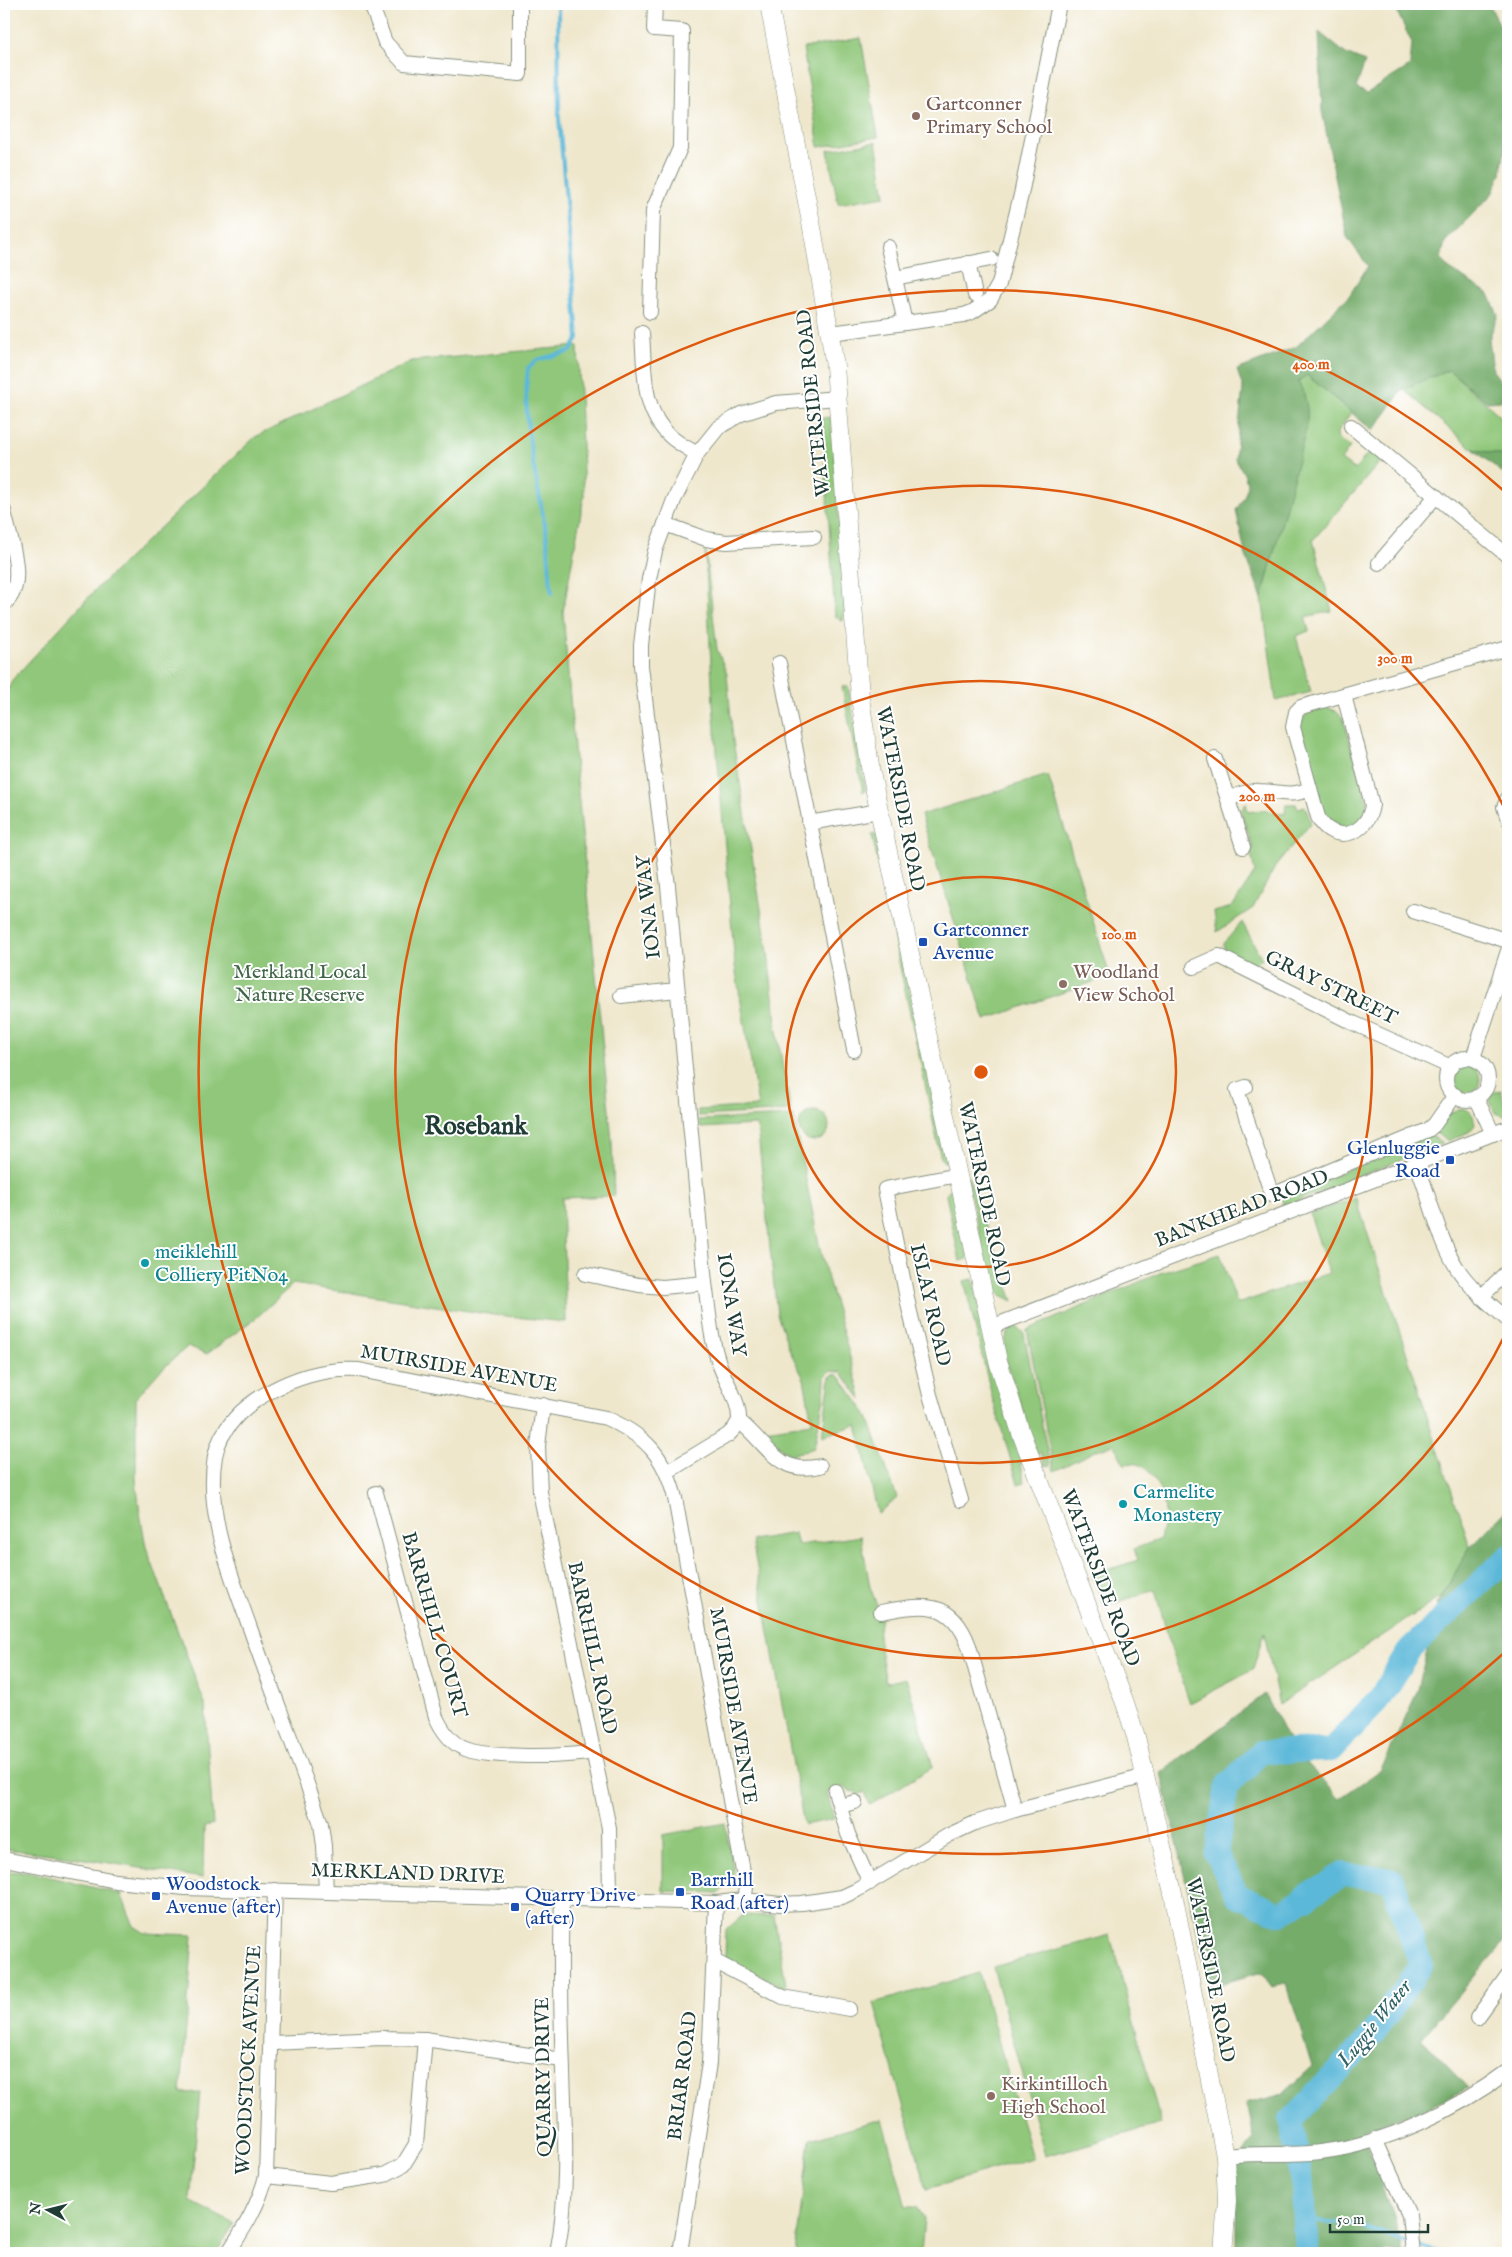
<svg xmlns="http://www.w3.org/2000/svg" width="1512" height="2257" font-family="'IM FELL English',serif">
  <rect width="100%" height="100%" fill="#fff"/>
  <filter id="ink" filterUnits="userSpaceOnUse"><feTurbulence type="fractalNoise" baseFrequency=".02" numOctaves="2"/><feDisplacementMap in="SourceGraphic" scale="10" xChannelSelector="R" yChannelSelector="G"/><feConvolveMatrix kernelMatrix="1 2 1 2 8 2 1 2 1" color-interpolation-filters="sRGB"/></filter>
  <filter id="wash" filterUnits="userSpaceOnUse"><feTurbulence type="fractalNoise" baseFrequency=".0096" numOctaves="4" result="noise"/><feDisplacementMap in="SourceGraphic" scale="20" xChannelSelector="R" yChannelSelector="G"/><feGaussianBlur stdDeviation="1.12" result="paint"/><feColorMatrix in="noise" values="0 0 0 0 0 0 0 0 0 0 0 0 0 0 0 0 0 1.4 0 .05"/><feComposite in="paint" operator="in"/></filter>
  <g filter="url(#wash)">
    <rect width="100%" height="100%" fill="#efe7cc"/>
    <g fill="#90c77a" stroke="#588257">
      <path d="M 861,38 L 878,137 L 819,147 L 803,48 Z"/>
      <path d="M 876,142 L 885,196 L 838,204 L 828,150 Z"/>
      <path d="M 578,346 L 584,496 L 563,612 L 576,771 L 612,1141 L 614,1196 L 562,1198 L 566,1322 L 494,1315 L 293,1284 L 257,1317 L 207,1354 L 188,1346 L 159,1372 L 136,1398 L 136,1480 L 140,1513 L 146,1547 L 205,1704 L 213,1825 L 204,1827 L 203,1878 L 59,1855 L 4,1849 L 4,698 L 12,680 L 97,588 L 255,437 L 412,361 Z"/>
      <path d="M 1449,370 L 1508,423 L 1508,456 L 1473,449 L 1403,389 Z"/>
      <path d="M 1306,375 L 1352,411 L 1337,433 L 1338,439 L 1350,447 L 1341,460 L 1355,470 L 1371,449 L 1382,460 L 1313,540 L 1332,611 L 1305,617 L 1309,631 L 1296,636 L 1311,692 L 1276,701 L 1262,598 L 1285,509 L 1304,393 L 1297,381 Z"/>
      <path d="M 831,417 L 845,601 L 843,621 L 840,620 L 839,617 L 835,617 L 822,418 Z"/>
      <path d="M 705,548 L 717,649 L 727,674 L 733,741 L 767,945 L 778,1039 L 791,1111 L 698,1116 L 698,1110 L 758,1106 L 735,966 L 713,704 Z"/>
      <path d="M 848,686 L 866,791 L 863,792 L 842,687 Z"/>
      <path d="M 1324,706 L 1336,711 L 1343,718 L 1366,797 L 1367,812 L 1353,827 L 1339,828 L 1323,817 L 1299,732 C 1301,715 1309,711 1324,706 Z"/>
      <path d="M 1048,775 L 1110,976 L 985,1020 L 921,815 Z"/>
      <path d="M 1246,803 L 1248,812 L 1262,810 L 1285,814 L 1286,804 L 1296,804 L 1298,808 L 1305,806 L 1311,823 L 1275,867 L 1253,908 L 1217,932 L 1214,912 L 1232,907 L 1255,872 L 1250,850 L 1253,849 L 1241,811 Z"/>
      <path d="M 876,834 L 946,1161 L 945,1163 L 941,1159 L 872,835 Z"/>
      <path d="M 1242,922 L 1262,959 L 1251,965 L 1226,953 L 1223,944 Z"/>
      <circle cx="1466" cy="1079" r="14"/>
      <path d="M 1501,1090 L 1508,1117 L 1495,1113 L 1490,1101 L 1492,1092 Z"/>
      <path d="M 1457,1109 C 1469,1107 1474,1113 1475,1125 L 1469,1132 L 1448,1141 L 1434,1132 L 1450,1111 L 1452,1113 Z"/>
      <circle cx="814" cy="1126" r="15"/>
      <path d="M 793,1116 L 821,1254 L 862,1400 L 841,1372 L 831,1371 L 825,1377 L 824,1397 L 814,1448 L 790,1455 L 778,1446 L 765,1430 L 812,1423 L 804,1379 L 790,1351 L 777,1314 L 757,1125 L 701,1128 L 699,1120 Z"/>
      <path d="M 1430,1135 L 1443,1143 L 1282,1207 L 1283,1196 Z"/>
      <path d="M 968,1176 L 1013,1301 L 999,1294 L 991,1281 L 966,1177 Z"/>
      <path d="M 950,1189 L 953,1191 L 968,1259 L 960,1261 L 946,1195 Z"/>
      <path d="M 1356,1198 L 1470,1547 L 1442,1596 L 1279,1705 L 1264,1632 L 1253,1670 L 1190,1703 L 1171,1648 L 1155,1590 L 1105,1606 L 1092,1575 L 1138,1560 L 1134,1549 L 1160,1539 C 1161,1532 1165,1523 1165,1516 C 1166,1502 1157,1478 1146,1469 C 1140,1463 1132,1463 1124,1464 L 1114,1444 L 1097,1450 L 1054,1471 L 1027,1330 L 1160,1273 L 1220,1254 L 1237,1304 L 1329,1273 L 1310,1214 Z"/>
      <path d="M 973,1279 L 1005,1411 L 1023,1463 L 1020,1464 L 1025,1482 L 1018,1484 L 992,1397 L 964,1281 Z"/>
      <path d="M 1015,1326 L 1024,1333 L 1050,1465 L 1045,1466 L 1041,1453 L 1037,1455 L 1004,1354 C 1003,1343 1005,1334 1015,1326 Z"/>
      <path d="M 836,1374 L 840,1377 L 867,1414 L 897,1498 L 878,1514 L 857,1425 L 822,1436 L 830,1377 Z"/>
      <path d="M 795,1533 L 798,1545 L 861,1536 L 870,1587 L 881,1616 L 878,1637 L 886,1683 L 906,1678 L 933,1767 L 870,1805 L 865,1792 L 857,1795 L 855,1791 L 852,1792 L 843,1787 L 827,1792 L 834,1819 L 804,1825 L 752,1540 Z"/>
      <path d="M 725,1823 L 734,1873 L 719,1893 L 663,1891 L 663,1835 Z"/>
      <path d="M 4,1871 L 33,1873 L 121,1894 L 134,1926 L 145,1933 L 193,1935 L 181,2093 L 200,2092 L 190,2201 L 234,2224 L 216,2253 L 4,2253 Z"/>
      <path d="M 743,1915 L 774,1916 L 787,1990 L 725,1956 L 726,1930 Z"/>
      <path d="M 1110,1935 L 1161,2124 L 1045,2156 L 993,1967 Z"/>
      <path d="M 979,1973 L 1032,2158 L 927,2189 L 874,2003 Z"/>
      <path d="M 882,2119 L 906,2207 L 917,2207 L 924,2218 L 921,2253 L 795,2253 L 810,2139 Z"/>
    </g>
    <g fill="#74ac6a" stroke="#4a744f">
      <path d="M 1415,4 L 1489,4 L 1506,37 L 1508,131 L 1501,174 L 1492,194 L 1445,242 L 1441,259 L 1448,268 L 1489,294 L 1498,315 L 1489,339 L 1493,371 L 1505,386 L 1501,401 L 1487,402 L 1449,370 L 1403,389 L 1373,431 L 1307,375 L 1298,381 C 1307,400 1309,408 1306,430 L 1262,598 L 1245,553 L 1236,510 C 1251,488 1250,481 1235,459 L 1243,388 L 1237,370 L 1296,347 L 1349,296 L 1368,266 L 1347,237 L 1322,111 L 1319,32 L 1346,54 L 1365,62 L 1356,88 L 1367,93 L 1410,66 L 1412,43 L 1397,12 Z"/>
      <path d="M 1473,449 L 1508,456 L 1508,477 Z"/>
      <path d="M 1508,1509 L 1508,1937 L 1421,2039 L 1468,2088 C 1434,2106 1401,2120 1363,2129 L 1394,2217 L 1403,2253 L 1386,2251 L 1384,2253 L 1236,2253 L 1236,2166 L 1254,2138 L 1246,2104 L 1283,2094 L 1312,2067 L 1287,1984 L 1272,1987 L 1261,1972 L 1210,1987 L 1161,1773 L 1265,1694 L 1293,1750 L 1340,1798 L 1381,1770 L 1418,1690 L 1437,1605 L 1470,1547 Z"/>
    </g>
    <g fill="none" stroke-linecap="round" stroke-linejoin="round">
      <g stroke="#5bb8d9" stroke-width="4">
        <path d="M 552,593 C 549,572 549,552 546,532 C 537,478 521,423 528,368 L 537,360 L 571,351 L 578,338 L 559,119 L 558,4"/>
        <path d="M 1306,2221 L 1355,2225 L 1410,2243"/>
        <path d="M 1416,2246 L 1443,2253"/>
      </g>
      <path stroke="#5bb8d9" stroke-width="24" d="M 1307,2253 L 1303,2188 L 1291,2120 L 1373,2034 L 1421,1966 L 1392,1880 L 1343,1874 L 1280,1914 L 1237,1895 L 1216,1853 L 1227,1786 L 1261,1752 L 1331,1750 L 1377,1702 L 1410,1649 L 1508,1557"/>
    </g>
  </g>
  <g filter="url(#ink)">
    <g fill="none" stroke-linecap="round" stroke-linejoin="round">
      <defs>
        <g id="minor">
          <path d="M 371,4 L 385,42 L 404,63 L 520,74 L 520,4"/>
          <path d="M 888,247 L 905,323"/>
          <path d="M 968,263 L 975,295"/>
          <path d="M 895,278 L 991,259"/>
          <path d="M 650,312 L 653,210 L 680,148 L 682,31 L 654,29 L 655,4"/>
          <path d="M 642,333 C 645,369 641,411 671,437 C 679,444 689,449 697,454"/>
          <path d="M 831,333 L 964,315 L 972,312 L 990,300 L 999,284 L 1021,195 L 1059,4"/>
          <path d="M 1351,426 L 1508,556"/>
          <path d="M 4,511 C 9,537 29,584 4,604"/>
          <path d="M 665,524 L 706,539 L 726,542 L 814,537"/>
          <path d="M 1379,563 L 1436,496"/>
          <path d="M 779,663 L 854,1050"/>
          <path d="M 1344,695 L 1372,805 C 1368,835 1333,846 1318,817 L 1293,727 L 1296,712 L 1301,707 L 1508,648"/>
          <path d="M 1215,759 L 1243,847"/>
          <path d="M 1508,798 L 1504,807 L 1508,819"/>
          <path d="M 1229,799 C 1238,795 1249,790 1259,791 C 1281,791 1288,798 1310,789"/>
          <path d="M 809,823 L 879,811"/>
          <path d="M 1413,911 L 1508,941"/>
          <path d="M 1194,967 L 1219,956 L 1351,1022 L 1451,1067"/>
          <path d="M 621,996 L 677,990"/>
          <path d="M 1473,1058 L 1508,951"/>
          <circle cx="1467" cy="1079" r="21"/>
          <path d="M 1246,1087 L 1237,1090 L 1272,1195 L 1428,1130 L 1434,1125 L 1455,1095"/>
          <path d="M 1476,1097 L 1493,1134"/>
          <path d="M 1416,1163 C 1430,1196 1438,1238 1457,1268 C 1471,1289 1490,1304 1508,1320"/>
          <path d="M 958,1175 L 885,1189 L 909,1308 L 930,1395 L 961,1500"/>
          <path d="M 585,1274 L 639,1285 L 663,1287 L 705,1283"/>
          <path d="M 1481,1297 L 1508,1271"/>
          <path d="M 991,1327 L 1508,1128"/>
          <path d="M 543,1405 L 538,1446 L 540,1492 L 609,1828 L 610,1900"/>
          <path d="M 820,1466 C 777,1476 768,1444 739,1421 C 740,1400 725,1382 719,1363 C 710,1337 709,1310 705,1283 L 668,886 L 641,666 L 641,645 L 649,579 L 655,551 L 674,500 L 697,454 L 718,428 L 741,414 L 776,403 L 838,398"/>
          <path d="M 667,1472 L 728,1435 L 734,1429 L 739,1421"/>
          <path d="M 376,1493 L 436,1717 C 442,1730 450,1742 463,1748 C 489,1759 565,1757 593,1752"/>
          <path d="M 881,1612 C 924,1604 952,1599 969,1646 L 1015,1810"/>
          <path d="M 835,1791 L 848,1834 L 870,1883"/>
          <path d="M 840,1806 L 855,1802"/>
          <path d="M 4,1859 L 116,1881 L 185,1888 L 716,1903 L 744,1900 L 780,1904 L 802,1903 L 842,1897 L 857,1890 L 949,1835 L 975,1823 L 1015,1810 L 1146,1776"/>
          <path d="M 326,1892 L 324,1846 L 321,1824 C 299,1758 273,1694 250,1628 C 231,1574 205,1515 215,1456 C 220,1428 245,1405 269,1392 C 298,1376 327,1368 359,1370 L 606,1418 C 646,1436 664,1455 675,1498 L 746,1888 L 744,1900"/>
          <path d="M 714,1961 L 783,1997 L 849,2009"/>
          <path d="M 1477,2018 L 1508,1975"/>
          <path d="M 272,2043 L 382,2038 L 425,2039 L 562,2060"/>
          <path d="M 1375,2139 L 1409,2215 L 1413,2253"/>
          <path d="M 1225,2156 C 1257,2152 1289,2156 1320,2152 C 1386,2144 1456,2110 1508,2071"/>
          <path d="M 266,2176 L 331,2183 L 384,2175 L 403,2165 L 416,2144 L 425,2039"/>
          <path d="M 228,2253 C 244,2228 259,2205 266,2176 L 275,1890"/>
          <path d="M 557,2253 C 569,2193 565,2132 563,2071 C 561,2014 560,1956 562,1899"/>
          <path d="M 680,2253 L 709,2063 L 716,1903"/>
        </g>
        <path id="major" d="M 769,4 L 813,233 L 835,366 L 860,697 L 871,773 L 998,1361 L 1021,1433 L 1125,1703 L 1136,1737 L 1173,1893 L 1225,2156 L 1227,2201 L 1223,2253"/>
      </defs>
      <use href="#minor" stroke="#879280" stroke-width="16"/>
      <use href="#major" stroke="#879280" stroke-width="19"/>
      <use href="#minor" stroke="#fff" stroke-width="14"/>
      <use href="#major" stroke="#fff" stroke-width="18"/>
    </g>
  </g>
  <g fill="none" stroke="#de580e" stroke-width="2.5">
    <circle cx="981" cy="1072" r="195"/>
    <circle cx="981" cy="1072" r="391"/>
    <path d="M1508 1329A586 586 0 1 1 1508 815"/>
    <path d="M1504 1653A782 782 0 1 1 1504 491"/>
  </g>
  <g fill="#8d6e63" stroke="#fff" stroke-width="2">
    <circle cx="916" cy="116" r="5"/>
    <circle cx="1063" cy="984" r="5"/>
    <circle cx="991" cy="2096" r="5"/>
  </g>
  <g fill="#1a4fb4" stroke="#fff" stroke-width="2">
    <rect x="918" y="937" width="10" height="10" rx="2.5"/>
    <rect x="1445" y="1155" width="10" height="10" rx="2.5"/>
    <rect x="675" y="1887" width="10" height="10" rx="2.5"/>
    <rect x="151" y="1891" width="10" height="10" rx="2.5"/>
    <rect x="510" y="1902" width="10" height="10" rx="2.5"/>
  </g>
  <g fill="#0f9aa8" stroke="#fff" stroke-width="2">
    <circle cx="145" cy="1263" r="5"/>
    <circle cx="1123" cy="1504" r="5"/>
  </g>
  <g text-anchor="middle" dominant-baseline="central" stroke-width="4" stroke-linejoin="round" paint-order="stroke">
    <g font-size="20" fill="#785e54" stroke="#fff" text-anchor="start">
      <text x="926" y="104">Gartconner<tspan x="926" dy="23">Primary School</tspan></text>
      <text x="1073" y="972">Woodland<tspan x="1073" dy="23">View School</tspan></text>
      <text x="1001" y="2084">Kirkintilloch<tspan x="1001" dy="23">High School</tspan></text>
    </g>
    <g font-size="20" fill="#1f3d34" stroke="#fff">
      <text transform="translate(814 403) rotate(-96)">WATERSIDE ROAD</text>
      <text transform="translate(900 799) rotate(79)">WATERSIDE ROAD</text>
      <text transform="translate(649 907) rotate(-96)">IONA WAY</text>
      <text transform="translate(1331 988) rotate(26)">GRAY STREET</text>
      <text transform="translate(984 1194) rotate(78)">WATERSIDE ROAD</text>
      <text transform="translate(1242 1209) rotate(-21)">BANKHEAD ROAD</text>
      <text transform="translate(731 1305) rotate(81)">IONA WAY</text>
      <text transform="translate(930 1305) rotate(77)">ISLAY ROAD</text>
      <text transform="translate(459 1369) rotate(10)">MUIRSIDE AVENUE</text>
      <text transform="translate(1100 1578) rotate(69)">WATERSIDE ROAD</text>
      <text transform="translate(434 1625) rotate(74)">BARRHILL COURT</text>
      <text transform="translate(592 1648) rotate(78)">BARRHILL ROAD</text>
      <text transform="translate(733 1706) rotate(80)">MUIRSIDE AVENUE</text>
      <text transform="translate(408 1874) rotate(2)">MERKLAND DRIVE</text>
      <text transform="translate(1210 1970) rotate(79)">WATERSIDE ROAD</text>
      <text transform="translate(249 2060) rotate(-87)">WOODSTOCK AVENUE</text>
      <text transform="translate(683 2076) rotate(-83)">BRIAR ROAD</text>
      <text transform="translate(544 2077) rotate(-91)">QUARRY DRIVE</text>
    </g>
    <g font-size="20" fill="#164399" stroke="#fff" text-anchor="start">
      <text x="933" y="930">Gartconner<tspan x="933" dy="23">Avenue</tspan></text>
      <text x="1440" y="1148" text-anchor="end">Glenluggie<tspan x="1440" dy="23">Road</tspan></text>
      <text x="690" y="1880">Barrhill<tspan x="690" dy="23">Road (after)</tspan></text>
      <text x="166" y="1884">Woodstock<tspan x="166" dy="23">Avenue (after)</tspan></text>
      <text x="525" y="1895">Quarry Drive<tspan x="525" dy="23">(after)</tspan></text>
    </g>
    <g font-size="20" fill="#416649" stroke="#fff">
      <text x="300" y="972">Merkland Local<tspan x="300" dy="23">Nature Reserve</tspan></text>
    </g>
    <g font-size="20" fill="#0d838f" stroke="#fff" text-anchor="start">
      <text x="155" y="1252">meiklehill<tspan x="155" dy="23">Colliery PitNo4</tspan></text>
      <text x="1133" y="1492">Carmelite<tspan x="1133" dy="23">Monastery</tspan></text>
    </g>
    <g font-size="21" font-style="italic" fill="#316266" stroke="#fff">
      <text transform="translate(1375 2024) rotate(-51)">Luggie Water</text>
    </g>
    <g font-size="25" font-weight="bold" fill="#1f3d34" stroke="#fff">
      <text x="476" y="1127">Rosebank</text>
    </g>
  </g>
  <circle cx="981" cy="1072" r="8" fill="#de580e" stroke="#fff" stroke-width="2.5"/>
  <g font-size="15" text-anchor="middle" font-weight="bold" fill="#de580e" stroke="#fff" stroke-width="4" stroke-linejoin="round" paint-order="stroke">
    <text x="1311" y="369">400 m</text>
    <text x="1395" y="663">300 m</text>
    <text x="1257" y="801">200 m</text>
    <text x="1119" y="939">100 m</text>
  </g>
  <rect width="1512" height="2257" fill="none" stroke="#fff" stroke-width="20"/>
  <g transform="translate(48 2210) rotate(277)" stroke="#ffffff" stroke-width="4" paint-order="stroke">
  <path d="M0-4L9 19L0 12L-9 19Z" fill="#1f3d34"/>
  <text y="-8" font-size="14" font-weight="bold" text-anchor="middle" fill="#1f3d34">N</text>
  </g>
  <path d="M1330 2224v8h98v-8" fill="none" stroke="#1f3d34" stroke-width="2.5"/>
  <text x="1337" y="2224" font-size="15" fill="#1f3d34" stroke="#ffffff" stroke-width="4" paint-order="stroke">50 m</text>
</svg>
